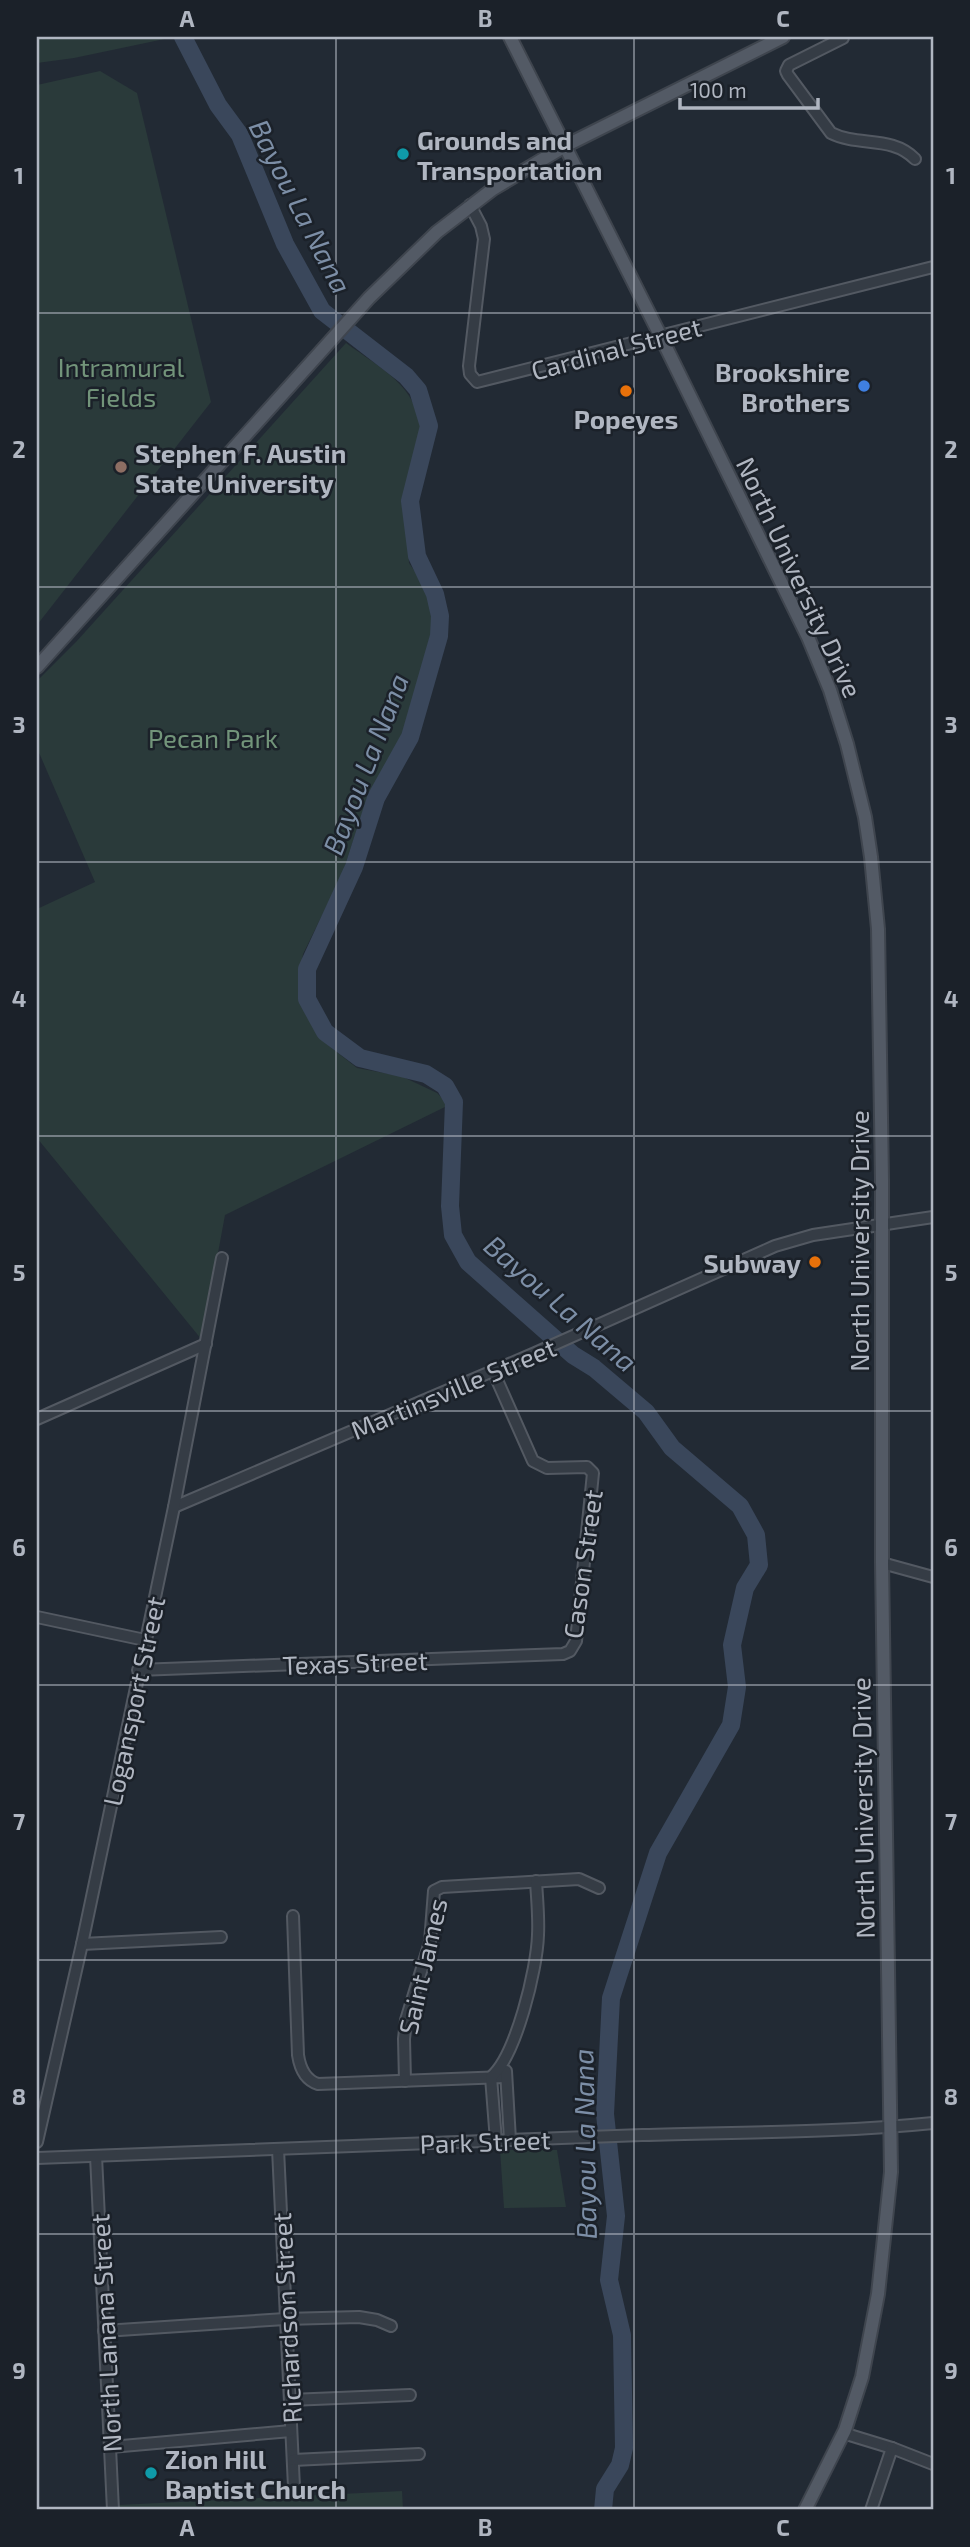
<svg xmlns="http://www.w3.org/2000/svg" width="970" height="2547" font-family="'Exo 2',sans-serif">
  <rect width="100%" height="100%" fill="#222a34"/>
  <g fill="#2a3a3a">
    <path d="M 37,37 L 174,37 L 74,58 L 37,63 Z"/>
    <path d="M 100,71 L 137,93 L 211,402 L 37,625 L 37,85 Z"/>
    <path d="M 346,343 C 383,370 415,384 423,433 L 405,500 L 409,563 L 425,586 L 430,604 L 432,629 L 415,691 L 414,710 L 402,739 L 367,798 L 342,875 L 303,954 L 298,988 L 306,1015 L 323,1041 L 357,1068 L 401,1076 L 437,1093 L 449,1105 L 225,1215 L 202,1340 L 37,1138 L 37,909 L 95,882 L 37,748 L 37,681 L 76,642 Z"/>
    <path d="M 500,2150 L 557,2150 L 566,2207 L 504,2208 Z"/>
    <path d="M 402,2491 L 403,2510 L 118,2510 L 118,2505 Z"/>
  </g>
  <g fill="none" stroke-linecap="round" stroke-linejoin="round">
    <path stroke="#3a475b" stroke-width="18" d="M 183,37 L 218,105 L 240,135 L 285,244 L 322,311 L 406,376 L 418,390 L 429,426 L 410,501 L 417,556 L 435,594 L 440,616 L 439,636 L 410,737 L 376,798 L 354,867 L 307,969 L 307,999 L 325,1032 L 360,1058 L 426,1074 L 445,1086 L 454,1102 L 450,1206 L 453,1235 L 468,1262 L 573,1355 L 594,1368 L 646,1412 L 672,1448 L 740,1506 L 756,1535 L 759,1565 L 745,1588 L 732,1645 L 737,1687 L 731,1725 L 658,1853 L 611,1998 L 605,2114 L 616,2216 L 609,2280 L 622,2335 L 624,2448 L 620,2465 L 605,2489 L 603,2510"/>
    <defs>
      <g id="minor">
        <path d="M 843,38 L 789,65 L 786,71 L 788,75 L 831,133 C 858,147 892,135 915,159"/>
        <path d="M 470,205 L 481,226 L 484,239 L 469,366 L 470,374 L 477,382 L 933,267"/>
        <path d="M 37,1419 L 206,1344"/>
        <path d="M 174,1507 L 535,1353 L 775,1246 L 813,1235 L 933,1217"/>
        <path d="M 882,1563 L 933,1577"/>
        <path d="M 37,1617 L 145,1640"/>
        <path d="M 138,1670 L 563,1654 L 570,1651 L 576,1641 L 593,1473 L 587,1467 L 547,1468 L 533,1461 L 493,1371"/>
        <path d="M 293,1916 L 298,2055 C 300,2068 305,2080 318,2084 L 505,2077"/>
        <path d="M 82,1944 L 221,1937"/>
        <path d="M 506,2071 L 510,2140"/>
        <path d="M 405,2081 L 404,2039 L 406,2020 L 430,1942 L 434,1891 L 442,1887 L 579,1879 L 599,1888"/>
        <path d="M 496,2141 L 491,2077 C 516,2056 537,1969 538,1935 C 539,1917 537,1899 536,1881"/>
        <path d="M 37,2142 L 82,1944 L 174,1507 L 222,1258"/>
        <path d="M 278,2149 L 294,2487"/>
        <path d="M 96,2156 L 113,2510"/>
        <path d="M 37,2158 C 238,2151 440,2143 642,2135 C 739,2132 836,2133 933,2123"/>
        <path d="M 104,2331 L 285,2319 L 359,2317 L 377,2320 L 391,2326"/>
        <path d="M 290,2400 L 410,2395"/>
        <path d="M 843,2433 L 892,2448 L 933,2464"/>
        <path d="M 111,2447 L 291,2431"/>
        <path d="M 293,2460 L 419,2454"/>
        <path d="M 871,2510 L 892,2448"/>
      </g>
      <g id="major">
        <path d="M 510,37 L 661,337 L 808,637 L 830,690 L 847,744 L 865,817 L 871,857 L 878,929 L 882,1180 L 882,1563 L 891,2172 L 878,2294 L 862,2377 L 845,2430 L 805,2510"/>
        <path d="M 37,667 L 369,298 L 437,232 L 493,189 L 565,146 L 783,37"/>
      </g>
    </defs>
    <use href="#minor" stroke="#535962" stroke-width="14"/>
    <use href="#major" stroke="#3f454e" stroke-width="16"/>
    <use href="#minor" stroke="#353c45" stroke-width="10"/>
    <use href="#major" stroke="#535a65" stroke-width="12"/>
  </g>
  <path fill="none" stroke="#b0b6c1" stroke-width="2" stroke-opacity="0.55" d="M 336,37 L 336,2510M 634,37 L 634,2510M 37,313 L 933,313M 37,587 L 933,587M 37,862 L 933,862M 37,1136 L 933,1136M 37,1411 L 933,1411M 37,1685 L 933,1685M 37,1960 L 933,1960M 37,2234 L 933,2234"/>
  <g fill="#0f9aa8" stroke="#1b2129" stroke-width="2.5">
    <circle cx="403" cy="154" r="7"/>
    <circle cx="151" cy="2473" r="7"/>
  </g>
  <circle fill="#3f7fe0" stroke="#1b2129" stroke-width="2.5" cx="864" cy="386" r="7"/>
  <g fill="#e8710a" stroke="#1b2129" stroke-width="2.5">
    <circle cx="626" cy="391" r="7"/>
    <circle cx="815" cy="1262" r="7"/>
  </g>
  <circle fill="#8d6e63" stroke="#1b2129" stroke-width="2.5" cx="121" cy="467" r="7"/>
  <g text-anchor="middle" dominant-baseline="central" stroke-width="5" stroke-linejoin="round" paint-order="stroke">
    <g font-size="26" font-weight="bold" fill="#b0b6c1" stroke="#1b2129" text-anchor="start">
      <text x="417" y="139">Grounds and<tspan x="417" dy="30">Transportation</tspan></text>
      <text x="850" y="371" text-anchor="end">Brookshire<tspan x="850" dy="30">Brothers</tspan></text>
      <text x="626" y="418" text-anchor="middle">Popeyes</text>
      <text x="135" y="452">Stephen F. Austin<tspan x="135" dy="30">State University</tspan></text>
      <text x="801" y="1262" text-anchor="end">Subway</text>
      <text x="165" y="2458">Zion Hill<tspan x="165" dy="30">Baptist Church</tspan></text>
    </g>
    <g font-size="26" fill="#b0b6c1" stroke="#1b2129">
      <text transform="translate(616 348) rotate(-15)">Cardinal Street</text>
      <text transform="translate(800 577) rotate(65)">North University Drive</text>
      <text transform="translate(858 1241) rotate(-90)">North University Drive</text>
      <text transform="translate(453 1388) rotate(-23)">Martinsville Street</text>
      <text transform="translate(582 1564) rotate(-82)">Cason Street</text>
      <text transform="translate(355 1662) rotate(-2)">Texas Street</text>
      <text transform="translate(133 1701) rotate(-78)">Logansport Street</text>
      <text transform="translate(862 1808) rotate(-91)">North University Drive</text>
      <text transform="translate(422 1966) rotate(-77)">Saint James</text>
      <text transform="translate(485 2141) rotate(-2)">Park Street</text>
      <text transform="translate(286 2318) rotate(-93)">Richardson Street</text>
      <text transform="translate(105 2333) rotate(-93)">North Lanana Street</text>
    </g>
    <g font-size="26" fill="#72947a" stroke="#1b2129">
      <text x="121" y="366">Intramural<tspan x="121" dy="30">Fields</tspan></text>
      <text x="213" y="737">Pecan Park</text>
    </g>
    <g font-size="28" font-style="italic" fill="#7c8ea6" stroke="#1b2129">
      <text transform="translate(301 206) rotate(63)">Bayou La Nana</text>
      <text transform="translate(365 764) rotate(-69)">Bayou La Nana</text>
      <text transform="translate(561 1303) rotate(41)">Bayou La Nana</text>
      <text transform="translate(584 2144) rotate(-91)">Bayou La Nana</text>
    </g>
  </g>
  <rect width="970" height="2547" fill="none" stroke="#1b2129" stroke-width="77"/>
  <path d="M680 98v10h138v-10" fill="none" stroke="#b0b6c1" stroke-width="3.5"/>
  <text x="690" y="98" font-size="21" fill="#b0b6c1" stroke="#1b2129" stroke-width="5" paint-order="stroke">100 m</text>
  <rect x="38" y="38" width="894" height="2470" fill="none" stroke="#b0b6c1" stroke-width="2.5"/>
  <g font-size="23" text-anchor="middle" font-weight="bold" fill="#b0b6c1">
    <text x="187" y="27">A</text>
    <text x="485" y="27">B</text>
    <text x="783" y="27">C</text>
    <text x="19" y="184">1</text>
    <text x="951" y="184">1</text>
    <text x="19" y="458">2</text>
    <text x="951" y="458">2</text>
    <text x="19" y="733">3</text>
    <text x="951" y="733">3</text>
    <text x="19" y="1007">4</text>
    <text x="951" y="1007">4</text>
    <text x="19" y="1281">5</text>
    <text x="951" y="1281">5</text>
    <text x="19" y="1556">6</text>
    <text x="951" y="1556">6</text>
    <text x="19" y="1830">7</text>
    <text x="951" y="1830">7</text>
    <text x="19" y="2105">8</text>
    <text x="951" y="2105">8</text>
    <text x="19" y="2379">9</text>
    <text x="951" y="2379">9</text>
    <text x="187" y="2536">A</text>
    <text x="485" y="2536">B</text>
    <text x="783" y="2536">C</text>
  </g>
</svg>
